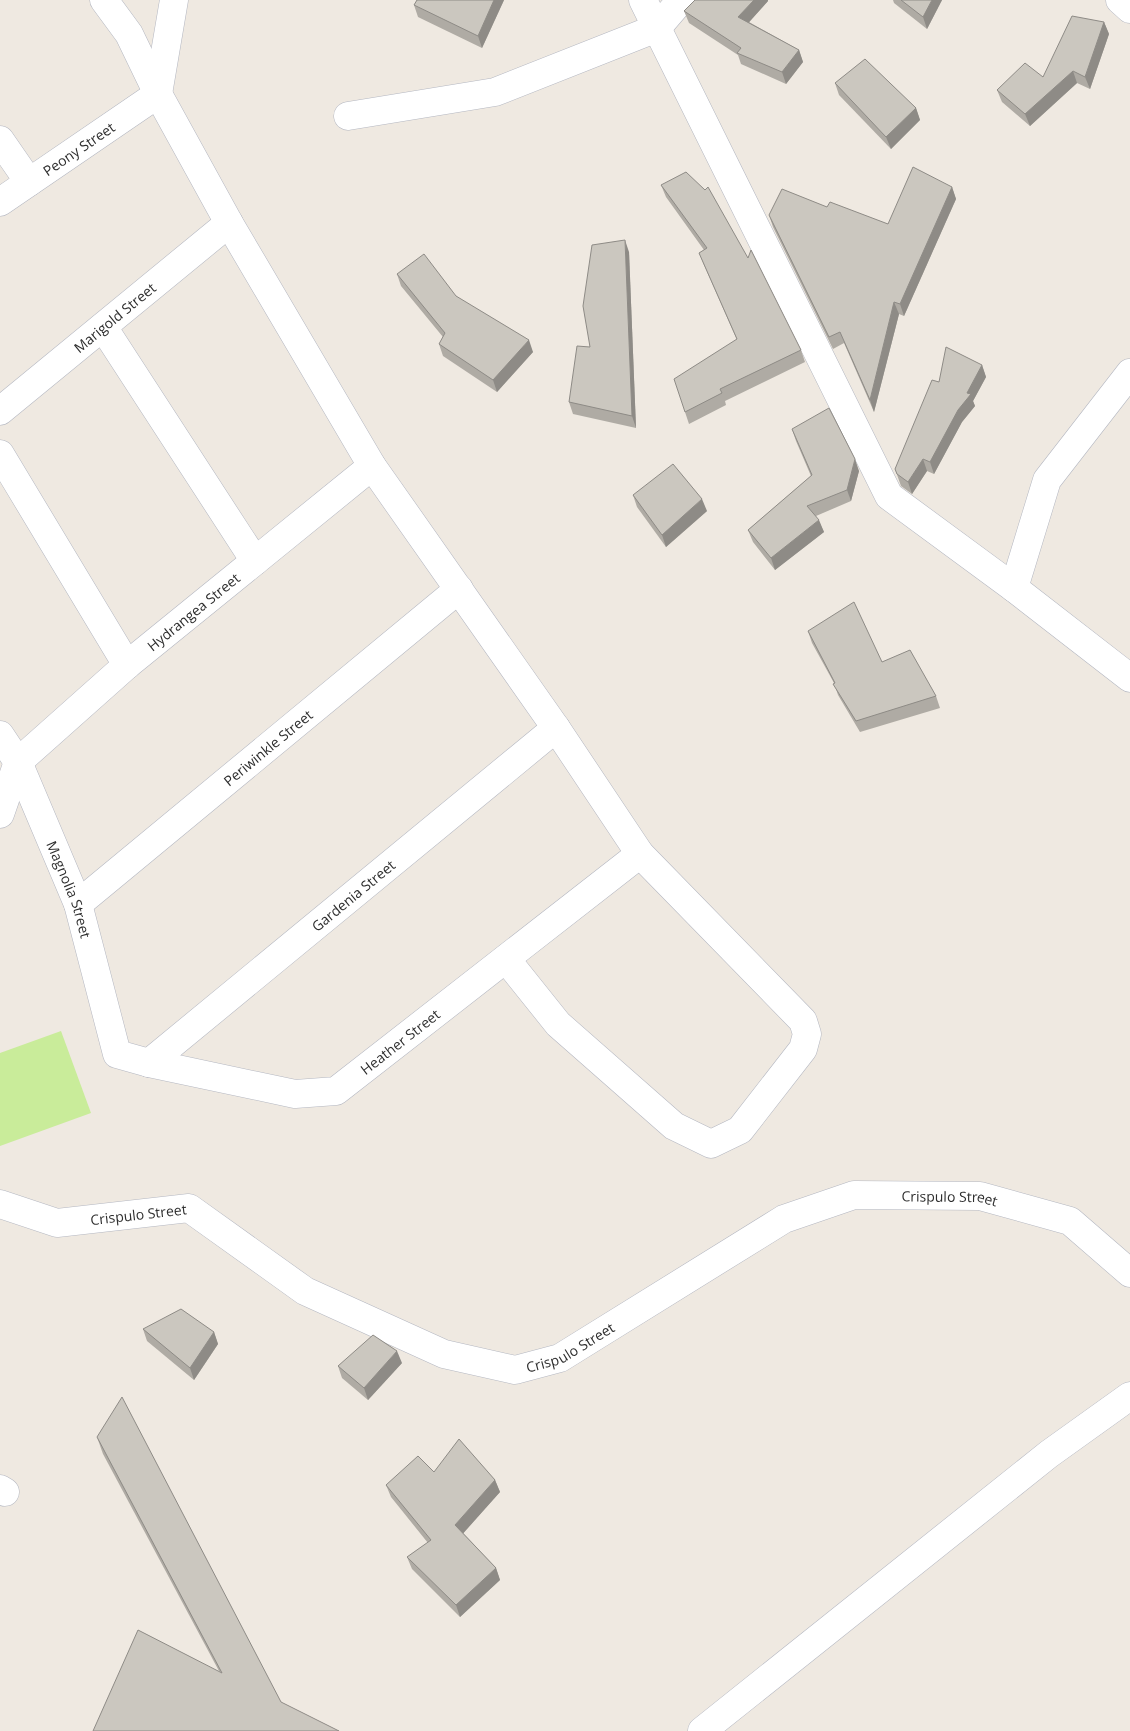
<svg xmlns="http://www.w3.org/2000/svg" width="1130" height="1731" font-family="'Open Sans',sans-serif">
  <rect width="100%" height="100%" fill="#efe9e1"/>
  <path fill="#c9ec9a" d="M 61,1031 L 91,1113 L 0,1146 L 0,1053 Z"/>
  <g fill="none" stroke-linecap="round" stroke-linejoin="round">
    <defs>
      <g id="street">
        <path d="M 104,0 L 129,34 L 158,94 L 229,223 L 372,466 L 556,728 L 640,854 L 803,1021 L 807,1034 L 803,1049 L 740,1130 L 711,1144 L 674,1126 L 558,1024 L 506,959"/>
        <path d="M 1120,0 L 1130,9"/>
        <path d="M 158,94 L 174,0"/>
        <path d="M 348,116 L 495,92 L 657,28 L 681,0"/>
        <path d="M 0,140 L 29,182"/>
        <path id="s1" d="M 0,202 L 158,94"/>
        <path d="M 103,327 L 255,561"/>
        <path id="s2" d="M 0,411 L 229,223"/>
        <path d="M 0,454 L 127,665"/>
        <path d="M 1014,588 L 1047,480 L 1130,373"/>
        <path id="s3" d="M 0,735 L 18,762 L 78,904 L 117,1054 L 149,1063 L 295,1094 L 336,1091 L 640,854"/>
        <path id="s4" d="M 0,814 L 18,762 L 127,665 L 372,466"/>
        <path id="s5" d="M 78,904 L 459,589"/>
        <path id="s6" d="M 149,1063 L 556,728"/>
        <path d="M 0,1489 L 5,1492"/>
        <path d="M 702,1731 L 1049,1454 L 1130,1396"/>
      </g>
      <g id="secondary">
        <path d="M 643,0 L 889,496 L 1014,588 L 1130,678"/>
        <path id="s7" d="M 0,1204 L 57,1223 L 189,1208 L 305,1291 L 444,1354 L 515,1370 L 560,1358 L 784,1219 L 854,1195 L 980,1196 L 1070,1221 L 1130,1273"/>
      </g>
    </defs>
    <use href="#street" stroke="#b4b7c1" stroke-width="29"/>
    <use href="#secondary" stroke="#b4b7c1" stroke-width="29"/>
    <use href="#street" stroke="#fff" stroke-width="28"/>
    <use href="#secondary" stroke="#fff" stroke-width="28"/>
  </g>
  <g fill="#afaba4">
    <path d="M 417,0 L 504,0 L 482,48 L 418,17 L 414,5 Z"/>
    <path d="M 893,0 L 942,0 L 927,29 L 894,3 Z"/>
    <path d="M 768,1 L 749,22 L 799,50 L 803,62 L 786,84 L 741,64 L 738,55 L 689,23 L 684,11 Z"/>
    <path d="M 1104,22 L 1109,34 L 1090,89 L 1077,83 L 1030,126 L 1002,102 L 997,90 L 1043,77 Z"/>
    <path d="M 835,83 L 916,108 L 920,120 L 891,149 L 839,95 Z"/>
    <path d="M 661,185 L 748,258 L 801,350 L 805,362 L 725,401 L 726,405 L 689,424 L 685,412 L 737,340 L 704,265 L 699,253 L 704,250 L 666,197 Z"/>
    <path d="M 952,187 L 956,199 L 904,316 L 899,314 L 874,412 L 844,343 L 833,349 L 773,227 L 769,215 L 827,207 L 888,224 Z"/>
    <path d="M 629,252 L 636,428 L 573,414 L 569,402 L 590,347 Z"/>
    <path d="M 397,274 L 456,296 L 533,352 L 497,392 L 443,356 L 439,344 L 443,337 L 401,286 Z"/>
    <path d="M 982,365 L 986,377 L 973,401 L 975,406 L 962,422 L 934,474 L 927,471 L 912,494 L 901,486 L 895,469 L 939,382 Z"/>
    <path d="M 792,429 L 859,471 L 851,501 L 816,516 L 824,532 L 775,570 L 753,542 L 748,530 L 811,476 L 796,441 Z"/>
    <path d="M 633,495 L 707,511 L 666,547 L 637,507 Z"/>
    <path d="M 808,631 L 882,662 L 936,696 L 940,708 L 860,732 L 838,695 L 834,683 L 812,643 Z"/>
    <path d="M 143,1329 L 214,1332 L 218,1344 L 194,1380 L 147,1341 Z"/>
    <path d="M 402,1363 L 368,1400 L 342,1378 L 338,1366 Z"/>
    <path d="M 97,1437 L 281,1702 L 219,1671 L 103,1454 Z"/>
    <path d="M 434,1472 L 495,1480 L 500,1492 L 463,1533 L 496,1568 L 500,1580 L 460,1617 L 412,1569 L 407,1557 L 428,1543 L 391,1497 L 386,1485 Z"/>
  </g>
  <g fill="#8e8b86">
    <path d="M 494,0 L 504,0 L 482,48 L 478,36 Z"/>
    <path d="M 754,0 L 768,0 L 768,1 L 743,29 L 738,17 Z"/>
    <path d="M 932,0 L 942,0 L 927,29 L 923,17 Z"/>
    <path d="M 1104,22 L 1109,34 L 1090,89 L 1085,77 Z"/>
    <path d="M 799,50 L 803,62 L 786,84 L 782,72 Z"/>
    <path d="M 1073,71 L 1077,83 L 1030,126 L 1025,114 Z"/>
    <path d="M 916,108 L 920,120 L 891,149 L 886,137 Z"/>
    <path d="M 952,187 L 956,199 L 904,316 L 900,304 Z"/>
    <path d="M 625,240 L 629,252 L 636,428 L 632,416 Z"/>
    <path d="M 894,302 L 899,314 L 874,412 L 870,400 Z"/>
    <path d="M 529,340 L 533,352 L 497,392 L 493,380 Z"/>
    <path d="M 982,365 L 986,377 L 973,401 L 975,406 L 962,422 L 934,474 L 930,462 Z"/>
    <path d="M 855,459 L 859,471 L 851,501 L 847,490 Z"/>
    <path d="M 923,459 L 927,471 L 912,494 L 908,482 Z"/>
    <path d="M 702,499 L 707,511 L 666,547 L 662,535 Z"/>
    <path d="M 819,520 L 824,532 L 775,570 L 771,558 Z"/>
    <path d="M 214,1332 L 218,1344 L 194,1380 L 190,1368 Z"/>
    <path d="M 397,1351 L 402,1363 L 368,1400 L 364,1388 Z"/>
    <path d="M 495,1480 L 500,1492 L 460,1537 L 455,1525 Z"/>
    <path d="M 496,1568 L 500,1580 L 460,1617 L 456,1605 Z"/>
  </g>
  <g fill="#cbc7bf" stroke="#8e8b86">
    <path d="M 417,0 L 494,0 L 478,36 L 414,5 Z"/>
    <path d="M 695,0 L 754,0 L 738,17 L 799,50 L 782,72 L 737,53 L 741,48 L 684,11 Z"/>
    <path d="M 901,0 L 932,0 L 923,17 Z"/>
    <path d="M 1072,16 L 1104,22 L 1085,77 L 1073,71 L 1025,114 L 997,90 L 1025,63 L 1043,77 Z"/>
    <path d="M 865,59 L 916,108 L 886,137 L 835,83 Z"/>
    <path d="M 913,167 L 952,187 L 900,304 L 894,302 L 870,400 L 840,332 L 829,337 L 769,215 L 782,189 L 827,207 L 830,202 L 888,224 Z"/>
    <path d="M 686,172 L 705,190 L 708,187 L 748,258 L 751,250 L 801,350 L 720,389 L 722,393 L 685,412 L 674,379 L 737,339 L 699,253 L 707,248 L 661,185 Z"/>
    <path d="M 625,240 L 632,416 L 569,402 L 577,346 L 590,347 L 583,306 L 592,245 Z"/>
    <path d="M 424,254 L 456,296 L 529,340 L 493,380 L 439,344 L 445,333 L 397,274 Z"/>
    <path d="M 946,347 L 982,365 L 967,393 L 971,394 L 958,410 L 930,462 L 923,459 L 908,482 L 897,474 L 895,469 L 932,380 L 939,382 Z"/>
    <path d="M 829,408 L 855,459 L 847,490 L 807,506 L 819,520 L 771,558 L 748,530 L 812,475 L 792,429 Z"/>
    <path d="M 673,464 L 702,499 L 662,535 L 633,495 Z"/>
    <path d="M 854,602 L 882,662 L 910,650 L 936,696 L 856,721 L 833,684 L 835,683 L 808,631 Z"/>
    <path d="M 181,1309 L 214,1332 L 190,1368 L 143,1329 Z"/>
    <path d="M 373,1335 L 397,1351 L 364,1388 L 338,1366 Z"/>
    <path d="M 122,1397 L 281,1702 L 339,1731 L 93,1731 L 138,1630 L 222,1673 L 97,1437 Z"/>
    <path d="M 459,1439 L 495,1480 L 455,1525 L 496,1568 L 456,1605 L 407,1557 L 431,1540 L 386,1485 L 418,1456 L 434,1472 Z"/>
  </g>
  <g text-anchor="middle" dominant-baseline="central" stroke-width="5" stroke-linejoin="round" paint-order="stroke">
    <g font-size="14" fill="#2e2e2e" stroke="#fff">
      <text stroke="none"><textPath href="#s1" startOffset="95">Peony Street</textPath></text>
      <text stroke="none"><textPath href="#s2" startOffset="148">Marigold Street</textPath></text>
      <text stroke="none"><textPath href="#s4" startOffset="286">Hydrangea Street</textPath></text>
      <text stroke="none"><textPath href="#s5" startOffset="246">Periwinkle Street</textPath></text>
      <text stroke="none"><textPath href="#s3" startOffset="170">Magnolia Street</textPath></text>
      <text stroke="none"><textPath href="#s6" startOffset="264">Gardenia Street</textPath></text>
      <text stroke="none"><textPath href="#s3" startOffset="646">Heather Street</textPath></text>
      <text stroke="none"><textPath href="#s7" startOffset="1041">Crispulo Street</textPath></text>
      <text stroke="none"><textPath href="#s7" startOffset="142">Crispulo Street</textPath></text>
      <text stroke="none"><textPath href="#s7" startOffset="621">Crispulo Street</textPath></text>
    </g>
  </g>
</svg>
